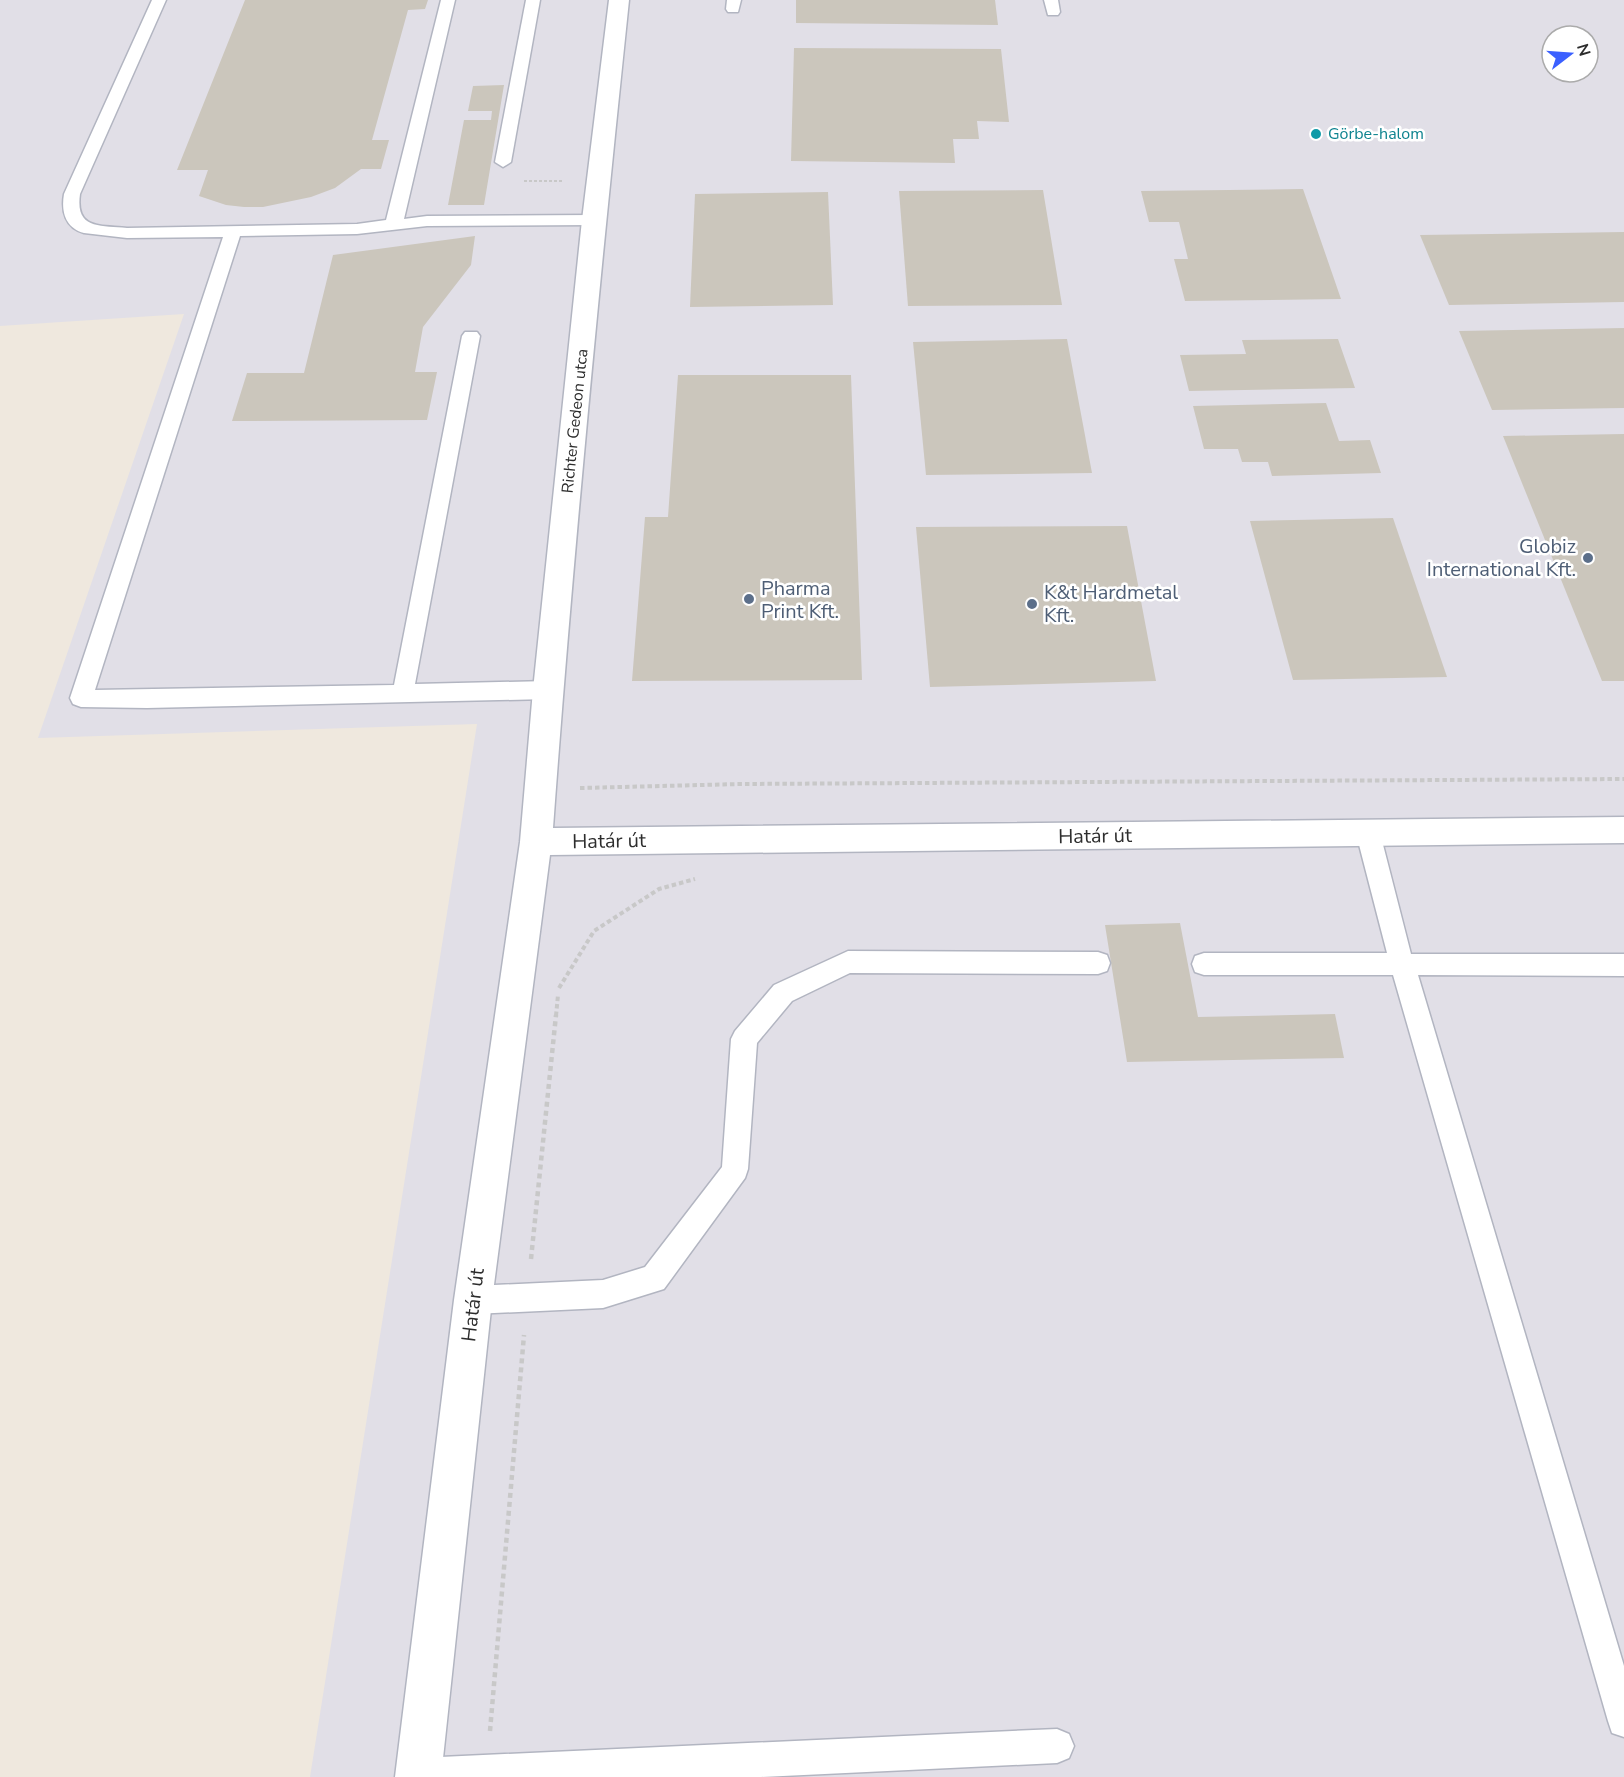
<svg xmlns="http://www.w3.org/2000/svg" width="1624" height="1777" font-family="'Nunito Sans',sans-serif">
  <rect width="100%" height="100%" fill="#efe8de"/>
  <path fill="#e1dfe7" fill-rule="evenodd" d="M 0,0 L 1624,0 L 1624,1777 L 310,1777 L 477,724 L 38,738 L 184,314 L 0,326 ZM 1552,36 L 1588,36 L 1588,72 L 1552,72 Z"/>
  <g fill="#cbc6bc">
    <path d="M 245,0 L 428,0 L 425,9 L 408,10 L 372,140 L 389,140 L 381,169 L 361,169 L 335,188 L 311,197 L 263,207 L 244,207 L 226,205 L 199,196 L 208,170 L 177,170 Z"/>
    <path d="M 796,0 L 995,0 L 998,25 L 796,23 Z"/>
    <path d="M 794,48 L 1001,49 L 1009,122 L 977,121 L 979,139 L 953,139 L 955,163 L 791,161 Z"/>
    <path d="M 504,85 L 484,205 L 448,205 L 464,120 L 491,120 L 492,111 L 468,111 L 473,86 Z"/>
    <path d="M 1303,189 L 1341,299 L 1185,301 L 1174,259 L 1188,259 L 1179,222 L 1149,222 L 1141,191 Z"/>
    <path d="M 1043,190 L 1062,305 L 908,306 L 899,191 Z"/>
    <path d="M 828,192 L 833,305 L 690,307 L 695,194 Z"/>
    <path d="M 1624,232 L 1624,302 L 1449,305 L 1420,235 Z"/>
    <path d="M 475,236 L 471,265 L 423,327 L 415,372 L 437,372 L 427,420 L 232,421 L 247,373 L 304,373 L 333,255 Z"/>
    <path d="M 1624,328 L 1624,408 L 1492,410 L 1459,331 Z"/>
    <path d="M 1067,339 L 1092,473 L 926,475 L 913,342 Z"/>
    <path d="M 1338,339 L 1355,388 L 1189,391 L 1180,355 L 1246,354 L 1242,340 Z"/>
    <path d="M 678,375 L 851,375 L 862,680 L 632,681 L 645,517 L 668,517 Z"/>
    <path d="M 1326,403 L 1339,441 L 1370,440 L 1381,473 L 1272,476 L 1268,462 L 1242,462 L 1238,449 L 1204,449 L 1193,406 Z"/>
    <path d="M 1624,434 L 1624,681 L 1602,681 L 1503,436 Z"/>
    <path d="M 1393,518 L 1447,677 L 1293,680 L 1250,521 Z"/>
    <path d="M 1127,526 L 1156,681 L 930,687 L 916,527 Z"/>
    <path d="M 1180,923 L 1198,1017 L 1335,1014 L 1344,1058 L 1127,1062 L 1105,925 Z"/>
  </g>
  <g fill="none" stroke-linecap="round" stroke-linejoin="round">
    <defs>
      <g id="lane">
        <path d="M 152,0 L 166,0 L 80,194 C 75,230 100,225 127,228 L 357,224 L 386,220 L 441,0 L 455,0 L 404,219 L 427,216 L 594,215 L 600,216 L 602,220 L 600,224 L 594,225 L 427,226 L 357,234 L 240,236 L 95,690 L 394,685 L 462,336 L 465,332 L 477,332 L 480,336 L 415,684 L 548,681 L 556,684 L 559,690 L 556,696 L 548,699 L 147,708 L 81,707 L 73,704 L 70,698 L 223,237 L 127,238 L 84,233 C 65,228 61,211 64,194 Z"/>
        <path d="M 526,0 L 540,0 L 511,162 L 503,167 L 495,162 Z"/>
        <path d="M 727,0 L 741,0 L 738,12 L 728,12 L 726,9 Z"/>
        <path d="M 1044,0 L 1058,0 L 1060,12 L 1058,15 L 1048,15 Z"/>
        <path d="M 1368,823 L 1376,826 L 1380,833 L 1411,954 L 1624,954 L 1624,976 L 1418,975 L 1624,1666 L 1624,1737 L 1612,1733 L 1608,1721 L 1393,975 L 1204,975 L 1195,972 L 1192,964 L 1195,956 L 1204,953 L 1387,953 L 1356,833 L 1360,826 Z"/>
        <path d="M 848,951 L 1098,952 L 1107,955 L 1110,963 L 1107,971 L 1098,974 L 850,973 L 792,1001 L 757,1043 L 748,1169 L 745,1178 L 664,1289 L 603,1308 L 473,1314 L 463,1310 L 459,1300 L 463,1290 L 473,1286 L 603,1280 L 645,1267 L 722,1167 L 731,1039 L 735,1031 L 774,985 Z"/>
        <path d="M 1057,1729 L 1069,1734 L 1074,1746 L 1069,1758 L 1057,1763 L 761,1777 L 403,1777 L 402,1775 L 407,1763 L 419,1758 Z"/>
      </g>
      <path id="street" d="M 609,0 L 629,0 C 600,276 573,552 553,828 L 1624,817 L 1624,843 L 550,855 L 492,1300 L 441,1777 L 395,1777 L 454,1300 L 520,842 L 533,690 L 582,220 Z"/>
    </defs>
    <use href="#lane" stroke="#b2b5c1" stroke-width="3"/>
    <use href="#street" stroke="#b2b5c1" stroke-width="3"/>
    <path stroke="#c8c8c8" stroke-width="2" stroke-dasharray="3 2" stroke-linecap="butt" d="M 524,181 L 564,181"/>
    <g stroke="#c8c8c8" stroke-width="4" stroke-dasharray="4.5 3" stroke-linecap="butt">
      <path d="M 580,788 L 741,784 L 1624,779"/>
      <path d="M 559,988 L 594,931 L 659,889 L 695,879"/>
      <path d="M 556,1016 L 558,995"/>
    </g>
    <g stroke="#c8c8c8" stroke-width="4.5" stroke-dasharray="5 4" stroke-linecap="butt">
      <path d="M 531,1259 L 556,1015"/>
      <path d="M 490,1731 L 524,1335"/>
    </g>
    <use href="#lane" fill="#fff" fill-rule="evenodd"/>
    <use href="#street" fill="#fff" fill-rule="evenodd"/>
  </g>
  <circle fill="#0f9aa8" stroke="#fff" stroke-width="2" cx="1316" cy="134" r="6"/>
  <g fill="#5c6f8a" stroke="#fff" stroke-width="2">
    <circle cx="1588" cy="558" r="6"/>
    <circle cx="749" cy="599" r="6"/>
    <circle cx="1032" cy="604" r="6"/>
  </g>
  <g text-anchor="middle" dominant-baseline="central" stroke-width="5" stroke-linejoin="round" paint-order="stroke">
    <g font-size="16" fill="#0d838f" stroke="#fff" text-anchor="start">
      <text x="1328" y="134">Görbe-halom</text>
    </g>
    <g font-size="16" fill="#2d2d2d" stroke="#fff">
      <text transform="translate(575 421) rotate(-84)">Richter Gedeon utca</text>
    </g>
    <g font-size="20" fill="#4e5e75" stroke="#fff" text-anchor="start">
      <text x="1576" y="546" text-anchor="end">Globiz<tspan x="1576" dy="23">International Kft.</tspan></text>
      <text x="761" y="588">Pharma<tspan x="761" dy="23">Print Kft.</tspan></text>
      <text x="1044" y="592">K&amp;t Hardmetal<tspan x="1044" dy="23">Kft.</tspan></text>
    </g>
    <g font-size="20" fill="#2d2d2d" stroke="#fff">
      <text transform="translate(1095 836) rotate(-1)">Határ út</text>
      <text transform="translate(609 841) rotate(-1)">Határ út</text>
      <text transform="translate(473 1305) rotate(-83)">Határ út</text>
    </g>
  </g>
  <g transform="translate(1570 54) rotate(73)"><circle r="28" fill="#ffffff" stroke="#ababab" stroke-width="1.5"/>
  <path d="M0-4.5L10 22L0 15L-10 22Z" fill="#3b60ff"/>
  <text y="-9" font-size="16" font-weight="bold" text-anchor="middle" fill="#2d2d2d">N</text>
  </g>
</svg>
